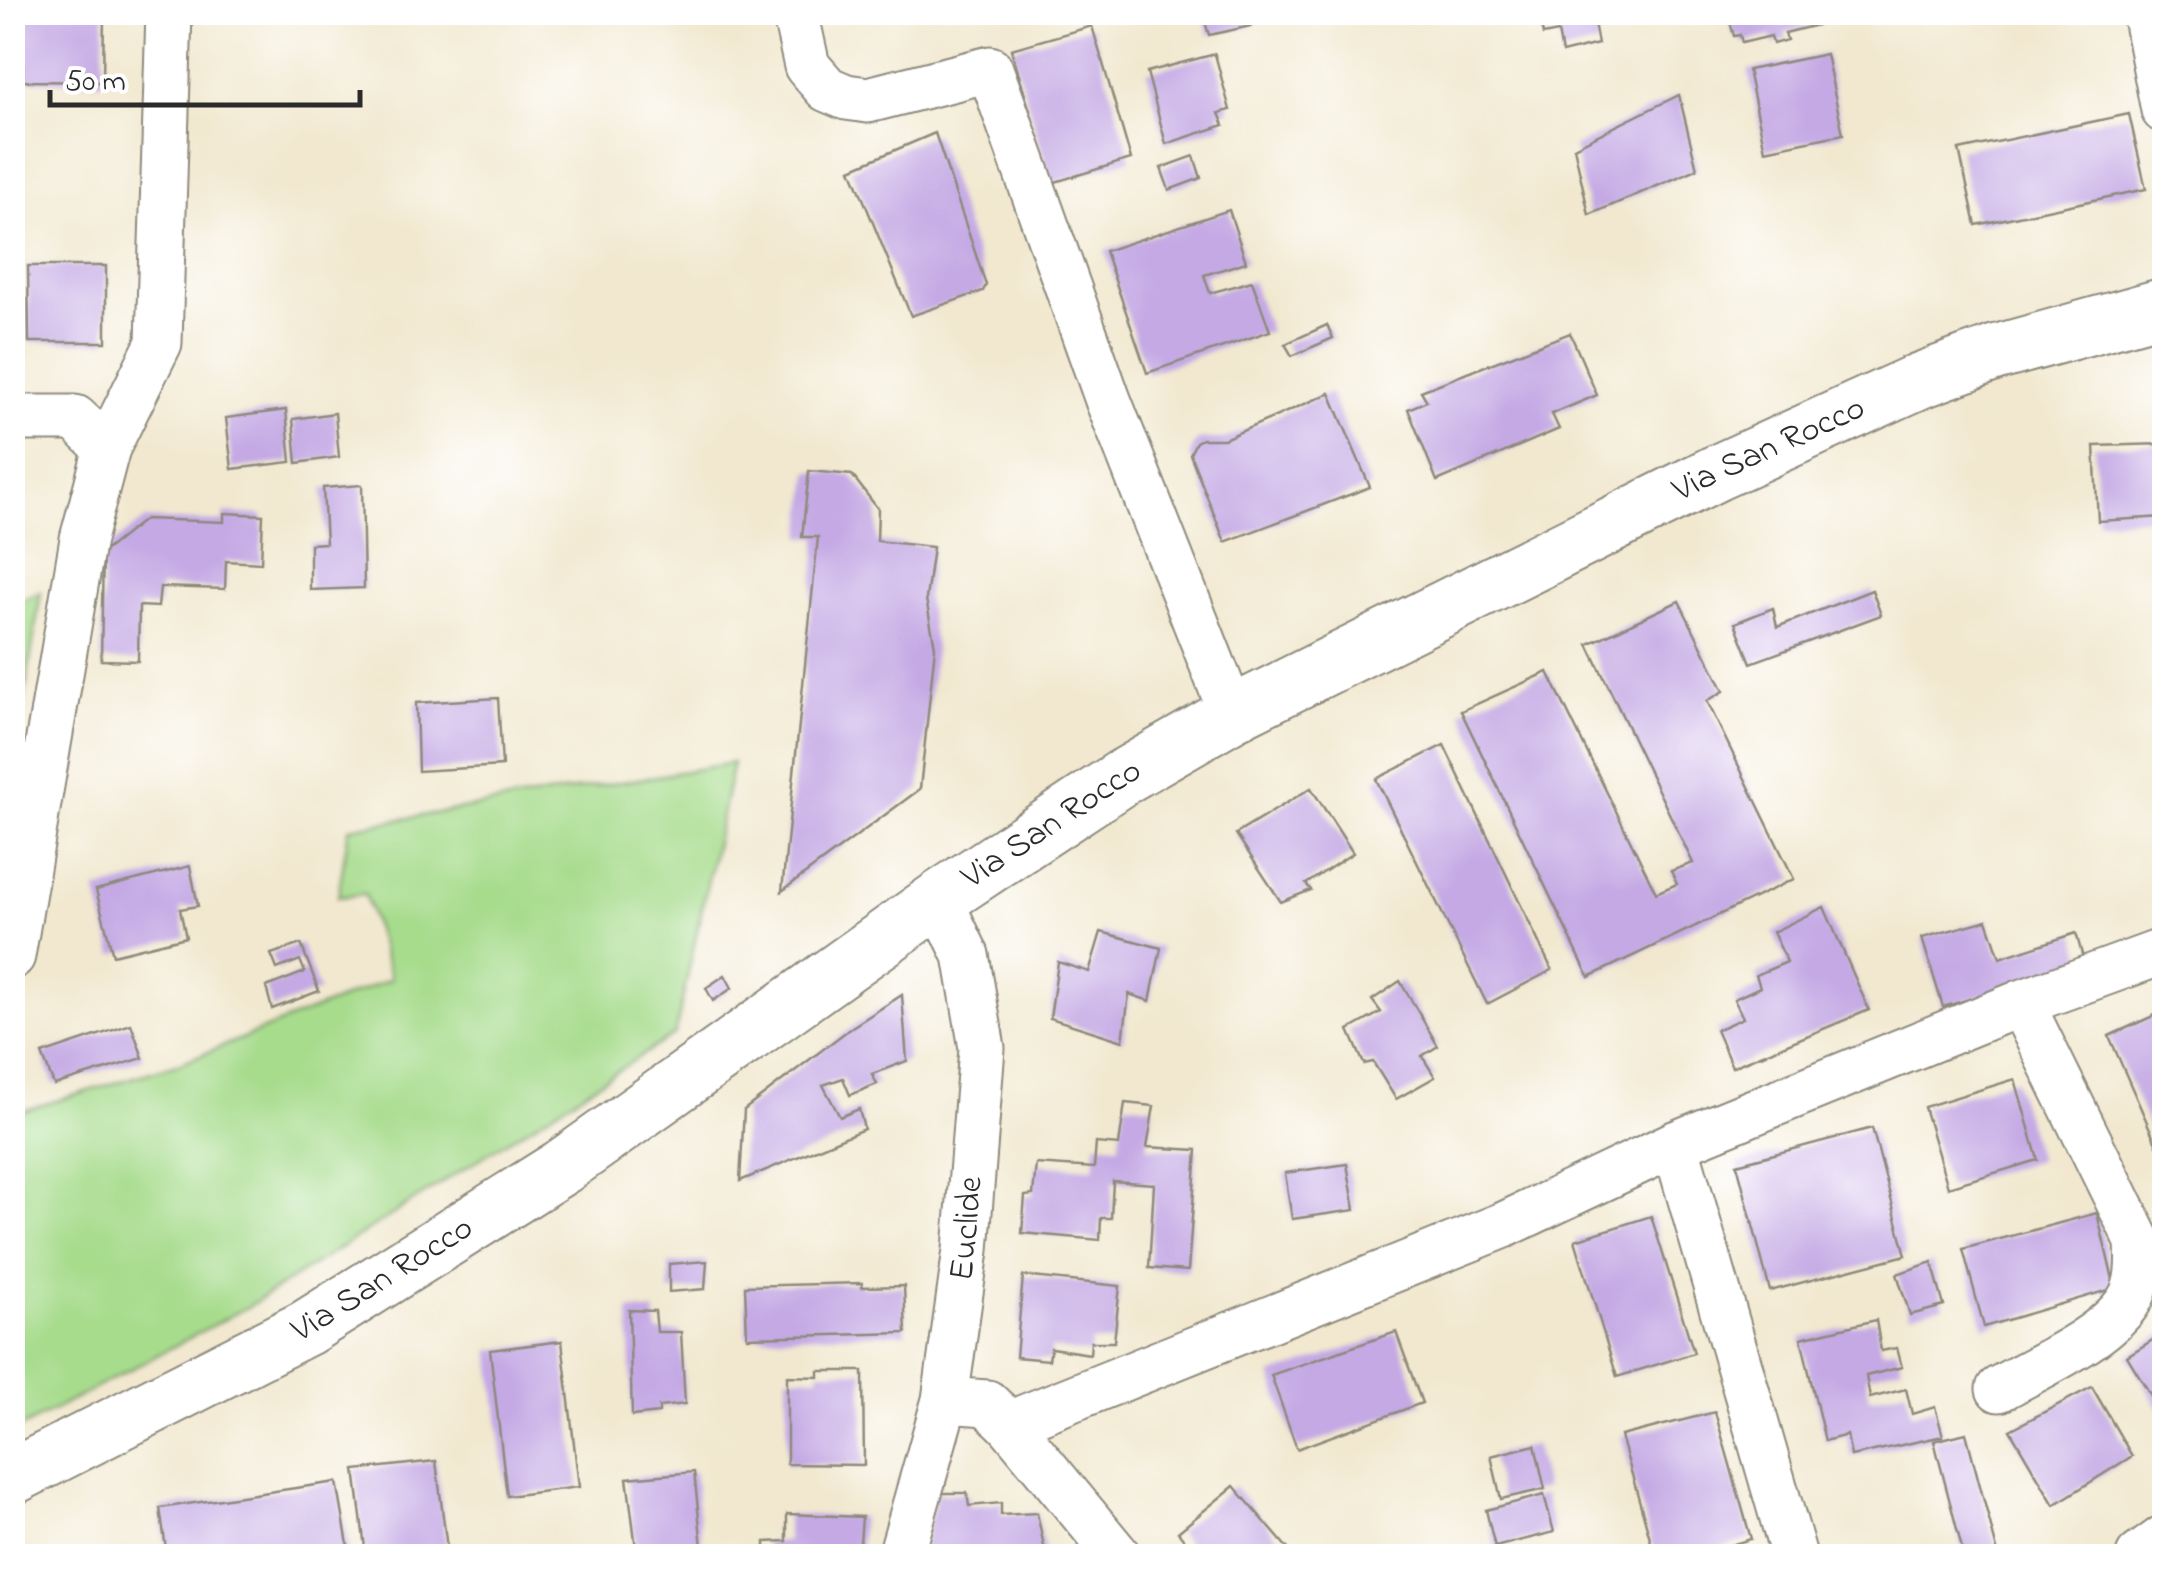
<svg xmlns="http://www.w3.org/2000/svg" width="2177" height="1569" font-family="'Indie Flower',sans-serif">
  <rect width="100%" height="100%" fill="#fff"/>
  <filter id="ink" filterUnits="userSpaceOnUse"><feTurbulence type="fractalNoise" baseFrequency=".01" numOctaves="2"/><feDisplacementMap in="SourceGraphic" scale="20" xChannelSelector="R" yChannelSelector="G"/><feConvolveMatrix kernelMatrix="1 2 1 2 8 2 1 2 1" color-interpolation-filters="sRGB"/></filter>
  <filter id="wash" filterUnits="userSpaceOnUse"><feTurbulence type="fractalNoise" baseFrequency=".0048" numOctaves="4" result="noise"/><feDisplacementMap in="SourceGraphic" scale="40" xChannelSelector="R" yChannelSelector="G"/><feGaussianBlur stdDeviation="2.25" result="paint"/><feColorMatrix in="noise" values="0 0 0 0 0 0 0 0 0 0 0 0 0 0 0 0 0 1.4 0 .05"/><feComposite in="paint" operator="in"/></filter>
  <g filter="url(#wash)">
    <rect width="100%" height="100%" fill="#f1e8cf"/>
    <g fill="#a7dc8d" stroke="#69845c" stroke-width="2.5">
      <path d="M 41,592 L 13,770 L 13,604 Z"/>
      <path d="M 733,763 L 675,1034 L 249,1306 L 13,1432 L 13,1114 L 178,1064 L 391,979 L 365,894 L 338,897 L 349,828 Z"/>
    </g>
    <g id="blocks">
      <g fill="#c4a9e4">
        <path d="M 24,12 L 104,12 L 103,82 L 23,81 Z"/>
        <path d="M 1202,12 L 1250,12 L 1251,26 L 1209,35 Z"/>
        <path d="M 1557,12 L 1592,12 L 1598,44 L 1562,53 L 1558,32 L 1543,35 L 1539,16 Z"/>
        <path d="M 1735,12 L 1814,12 L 1817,25 L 1785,33 L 1787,40 L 1773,44 L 1771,36 L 1742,43 L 1740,35 L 1734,36 L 1730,22 L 1737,20 Z"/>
        <path d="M 1092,26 L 1131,159 L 1052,183 L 1011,49 Z"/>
        <path d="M 1215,54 L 1230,110 L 1219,113 L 1224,125 L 1166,144 L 1147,72 Z"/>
        <path d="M 1826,54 L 1843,134 L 1765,150 L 1748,70 Z"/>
        <path d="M 1679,95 L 1697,169 L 1589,215 L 1574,147 Z"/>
        <path d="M 2129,114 L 2146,189 L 1976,225 L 1959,150 Z"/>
        <path d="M 935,133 L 986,285 L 983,291 L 911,316 L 851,169 Z"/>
        <path d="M 1194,156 L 1201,178 L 1169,190 L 1161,168 Z"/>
        <path d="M 1229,210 L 1246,262 L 1204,275 L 1210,293 L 1252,281 L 1270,331 L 1147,373 L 1105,251 Z"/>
        <path d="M 28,266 L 106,266 L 106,342 L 29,342 Z"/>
        <path d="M 1327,325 L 1333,338 L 1292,356 L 1285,344 Z"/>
        <path d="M 1570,333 L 1597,395 L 1552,414 L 1559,429 L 1437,481 L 1408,409 L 1427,401 L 1421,391 Z"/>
        <path d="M 1330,393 L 1370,487 L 1225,542 L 1190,454 L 1196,442 L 1202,439 L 1224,439 Z"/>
        <path d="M 286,410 L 291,462 L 232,469 L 226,418 Z"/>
        <path d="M 335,413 L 339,457 L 297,463 L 293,419 Z"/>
        <path d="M 2164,444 L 2164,517 L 2098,521 L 2094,446 Z"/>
        <path d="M 809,471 L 852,475 L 878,509 L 877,541 L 933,547 L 926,599 L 935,647 L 920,789 L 782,891 L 818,537 L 802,537 Z"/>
        <path d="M 362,485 L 364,588 L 310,590 L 310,544 L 326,543 L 323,488 Z"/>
        <path d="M 224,513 L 263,515 L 261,563 L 226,561 L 225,589 L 160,587 L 158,607 L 139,606 L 138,661 L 101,660 L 103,552 L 145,519 L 224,522 Z"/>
        <path d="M 1872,590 L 1881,615 L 1751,663 L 1735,623 L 1773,608 L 1777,627 Z"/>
        <path d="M 1679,601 L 1724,691 L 1707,701 L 1794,879 L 1589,977 L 1461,711 L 1548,672 L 1656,893 L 1677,884 L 1671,871 L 1693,863 L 1588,644 Z"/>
        <path d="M 498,698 L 502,766 L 418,771 L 416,703 Z"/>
        <path d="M 1444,745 L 1552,970 L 1487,1004 L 1376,779 Z"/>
        <path d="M 1311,788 L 1353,853 L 1306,884 L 1311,890 L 1281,902 L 1236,834 Z"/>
        <path d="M 190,866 L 198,906 L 180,909 L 186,937 L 113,955 L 96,890 Z"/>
        <path d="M 1824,907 L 1869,1010 L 1732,1067 L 1716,1030 L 1743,1018 L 1734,999 L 1760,987 L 1756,975 L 1787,962 L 1773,932 Z"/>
        <path d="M 1987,920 L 2000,958 L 2076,933 L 2085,965 L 1943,1007 L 1922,938 Z"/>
        <path d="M 1101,932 L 1161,948 L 1150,1001 L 1129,994 L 1123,1041 L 1050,1018 L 1058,962 L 1089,972 Z"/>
        <path d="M 301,944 L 319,991 L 272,1009 L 266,987 L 305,972 L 300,960 L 277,969 L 271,954 Z"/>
        <path d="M 725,975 L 732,988 L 713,1001 L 706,988 Z"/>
        <path d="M 1400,981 L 1438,1046 L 1422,1056 L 1435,1077 L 1396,1099 L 1373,1062 L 1364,1064 L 1349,1030 L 1381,1012 L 1372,1000 Z"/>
        <path d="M 902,995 L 907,1061 L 872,1074 L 877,1084 L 850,1095 L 843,1078 L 823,1085 L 840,1117 L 859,1109 L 864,1129 L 740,1181 L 744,1110 L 852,1027 Z"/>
        <path d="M 2164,1011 L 2164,1161 L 2109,1036 Z"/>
        <path d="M 131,1024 L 143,1058 L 54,1085 L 42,1054 Z"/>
        <path d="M 2015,1079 L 2038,1160 L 1948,1187 L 1924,1107 Z"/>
        <path d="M 1125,1103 L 1154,1106 L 1147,1147 L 1197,1150 L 1188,1271 L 1149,1268 L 1154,1184 L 1113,1181 L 1111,1218 L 1101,1218 L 1100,1240 L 1022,1233 L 1025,1196 L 1033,1195 L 1036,1164 L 1094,1168 L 1096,1143 L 1119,1145 Z"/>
        <path d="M 1872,1128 L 1906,1255 L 1770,1291 L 1737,1164 Z"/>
        <path d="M 1347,1164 L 1355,1210 L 1292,1219 L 1285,1173 Z"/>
        <path d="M 2097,1213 L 2115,1288 L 1984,1327 L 1963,1249 Z"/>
        <path d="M 1651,1216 L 1694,1353 L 1617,1377 L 1575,1240 Z"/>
        <path d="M 707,1261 L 705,1289 L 669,1292 L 669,1264 Z"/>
        <path d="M 1932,1262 L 1944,1306 L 1910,1315 L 1897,1274 Z"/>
        <path d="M 1023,1276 L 1120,1286 L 1114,1342 L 1091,1342 L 1090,1354 L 1051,1348 L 1049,1360 L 1016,1357 Z"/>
        <path d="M 862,1283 L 862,1287 L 904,1286 L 906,1333 L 747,1337 L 745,1286 Z"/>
        <path d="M 629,1310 L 655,1311 L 657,1332 L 681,1332 L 685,1404 L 659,1407 L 659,1413 L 632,1416 Z"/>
        <path d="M 1876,1320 L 1881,1351 L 1897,1348 L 1902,1367 L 1866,1376 L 1870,1398 L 1906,1389 L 1912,1414 L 1935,1407 L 1943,1436 L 1851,1456 L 1847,1435 L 1825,1441 L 1801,1338 Z"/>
        <path d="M 1396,1332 L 1422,1403 L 1297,1449 L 1271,1375 Z"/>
        <path d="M 2164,1333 L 2164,1417 L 2127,1356 Z"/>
        <path d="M 562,1341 L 579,1487 L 507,1496 L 490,1350 Z"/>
        <path d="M 819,1371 L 863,1371 L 864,1465 L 787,1464 L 787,1376 L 819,1377 Z"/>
        <path d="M 2092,1387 L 2132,1456 L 2054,1505 L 2010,1430 Z"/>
        <path d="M 1715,1412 L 1751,1539 L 1693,1556 L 1655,1556 L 1621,1436 Z"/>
        <path d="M 1966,1433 L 1997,1550 L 1999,1556 L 1964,1556 L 1934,1441 Z"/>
        <path d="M 1535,1445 L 1545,1489 L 1501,1499 L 1491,1456 Z"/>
        <path d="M 436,1461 L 448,1556 L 366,1556 L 355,1470 Z"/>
        <path d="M 694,1472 L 703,1556 L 637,1556 L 627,1478 Z"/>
        <path d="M 337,1482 L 350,1556 L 167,1556 L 160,1508 Z"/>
        <path d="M 1234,1486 L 1294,1556 L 1198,1556 L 1178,1532 Z"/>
        <path d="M 937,1493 L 967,1493 L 969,1506 L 1001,1503 L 1001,1515 L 1037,1513 L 1046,1556 L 921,1556 Z"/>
        <path d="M 1544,1495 L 1554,1532 L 1495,1547 L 1486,1510 Z"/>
        <path d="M 787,1514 L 862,1517 L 859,1556 L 765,1556 L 765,1542 L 787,1541 Z"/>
      </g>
    </g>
  </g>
  <g filter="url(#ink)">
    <use href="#blocks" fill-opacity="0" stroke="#8e8a7d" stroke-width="2.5"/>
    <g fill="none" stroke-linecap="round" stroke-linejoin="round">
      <defs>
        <g id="minor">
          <path d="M 795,12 L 807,66 L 827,89 L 846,97 L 868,100 L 990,69 L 1108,400 L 1232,714"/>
          <path d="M 2145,12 L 2164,110"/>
          <path d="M 12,418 L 75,418 L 107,448"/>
          <path d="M 12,956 L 83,539 L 107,448 L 159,343 L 169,12"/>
          <path d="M 1675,1144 L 1794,1556"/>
          <path d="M 1999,1389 C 2037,1367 2103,1339 2128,1302 C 2140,1285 2139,1261 2138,1241 L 2021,1003"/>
          <path d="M 945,1400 L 987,1403 L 1009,1424 L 1118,1556"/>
          <path d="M 1009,1424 L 1504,1225 L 1675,1144 L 2021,1003 L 2164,951"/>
          <path id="s1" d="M 901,1556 L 945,1400 L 966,1250 L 982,1048 L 966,955 L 939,899"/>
          <path d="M 2139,1556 L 2164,1538"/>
        </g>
        <g id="tertiary">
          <path id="s2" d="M 12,1477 L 306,1328 L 562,1167 L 939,899 L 1123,777 L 1232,714 L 1716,473 L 1919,381 L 1995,353 L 2164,306"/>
        </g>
      </defs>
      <use href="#minor" stroke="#8e8a7d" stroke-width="49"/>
      <use href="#tertiary" stroke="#8e8a7d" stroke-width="59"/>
      <use href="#minor" stroke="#fff" stroke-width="45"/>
      <use href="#tertiary" stroke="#fff" stroke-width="55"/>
    </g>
  </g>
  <g text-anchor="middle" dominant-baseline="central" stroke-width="8" stroke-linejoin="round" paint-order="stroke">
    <g font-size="35" fill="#2b2b2b" stroke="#fff">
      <text stroke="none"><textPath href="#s2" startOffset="2040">Via San Rocco</textPath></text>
      <text stroke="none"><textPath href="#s2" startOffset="1230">Via San Rocco</textPath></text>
      <text stroke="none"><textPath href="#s1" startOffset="335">Euclide</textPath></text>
      <text stroke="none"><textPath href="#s2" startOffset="420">Via San Rocco</textPath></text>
    </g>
  </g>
  <rect width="2177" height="1569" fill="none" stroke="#fff" stroke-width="50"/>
  <path d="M50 90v15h310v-15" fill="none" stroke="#2b2b2b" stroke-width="5"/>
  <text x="65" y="90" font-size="30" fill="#2b2b2b" stroke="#ffffff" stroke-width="8" paint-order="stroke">50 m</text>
</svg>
